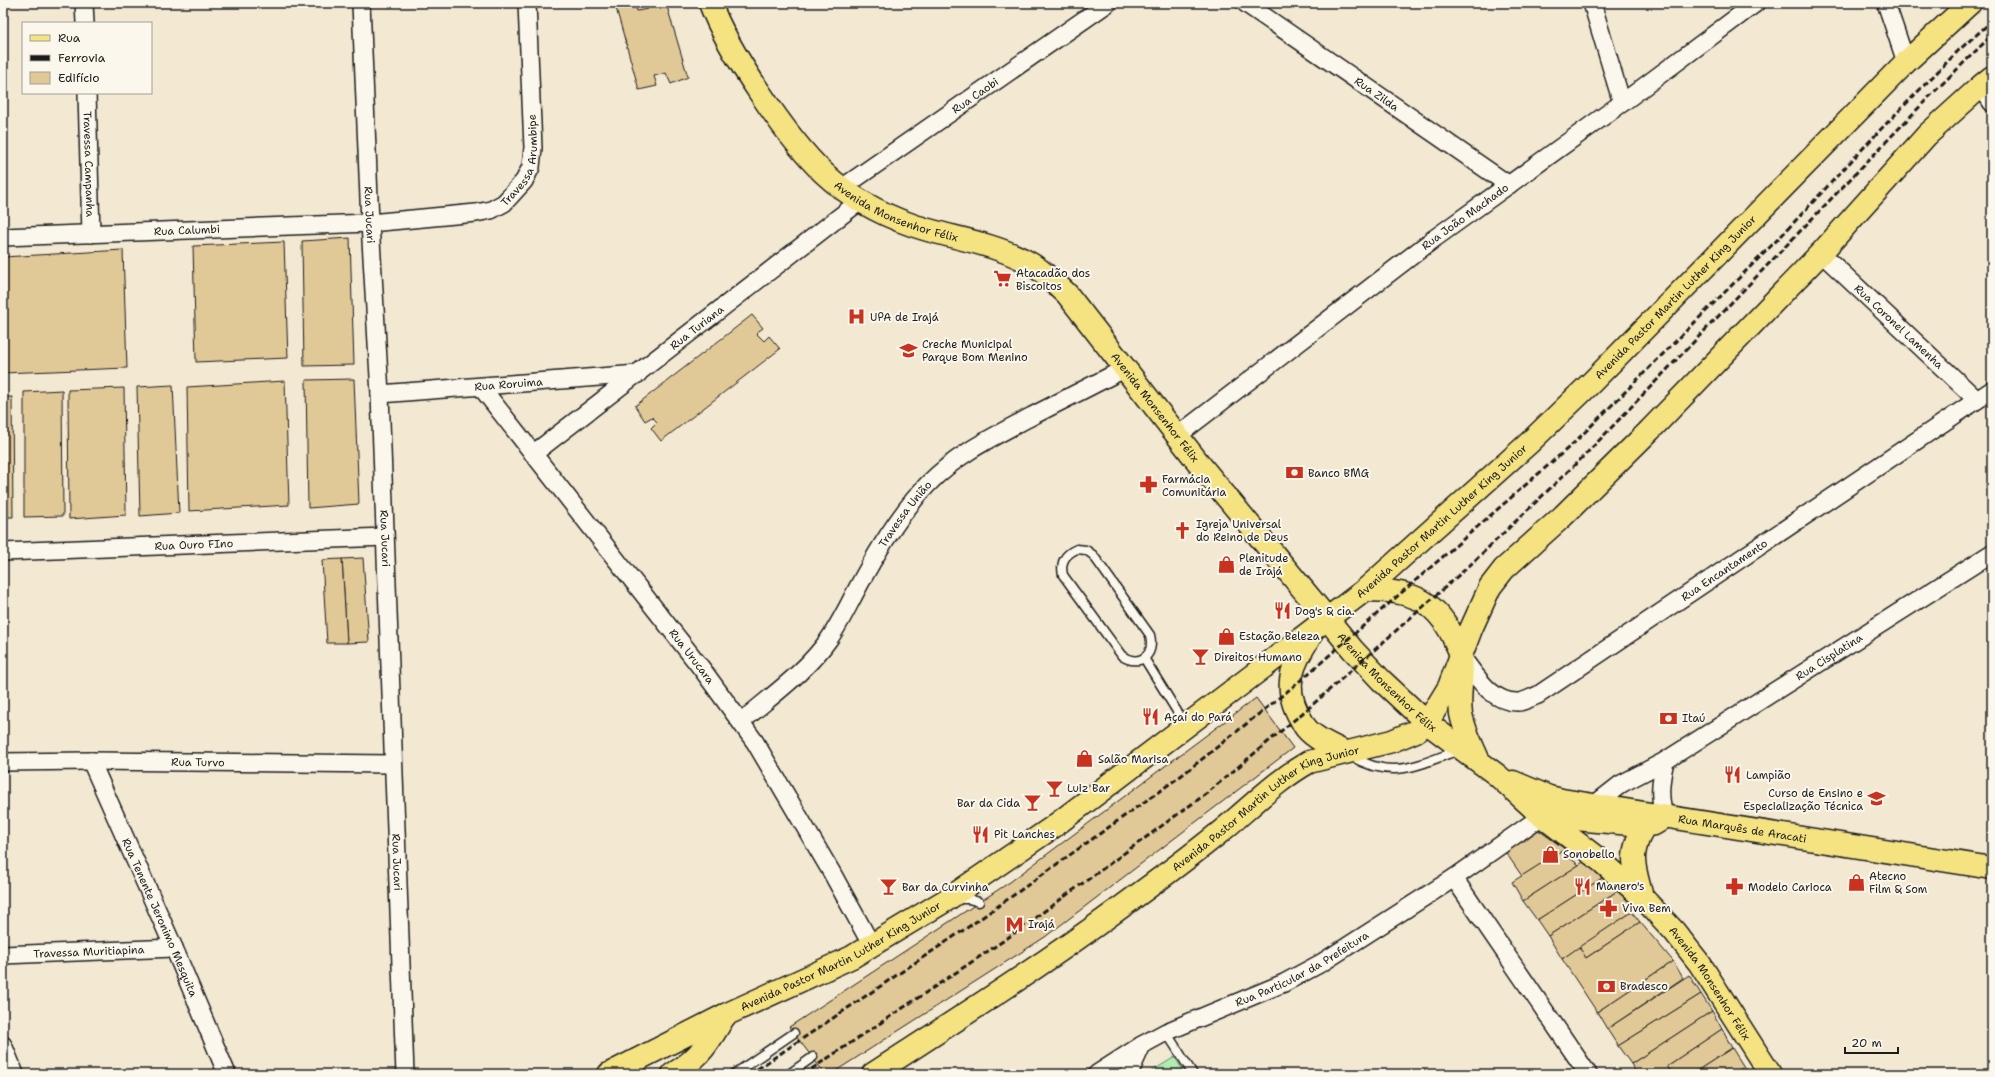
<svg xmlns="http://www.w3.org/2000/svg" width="1995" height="1077" font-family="'Shantell Sans',sans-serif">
  <rect width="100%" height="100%" fill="#f3e9d2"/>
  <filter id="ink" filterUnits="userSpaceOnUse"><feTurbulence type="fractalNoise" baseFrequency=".025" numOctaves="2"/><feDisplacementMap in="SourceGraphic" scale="8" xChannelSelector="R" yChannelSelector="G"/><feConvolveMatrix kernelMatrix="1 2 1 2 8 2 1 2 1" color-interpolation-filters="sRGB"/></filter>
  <g filter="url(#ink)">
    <path fill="#b0ecb1" stroke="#668466" d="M 1175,1057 L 1185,1074 L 1147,1074 Z"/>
    <g fill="#e1c897" stroke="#1c1c1c">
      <path d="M 634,3 L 637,11 L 648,9 L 647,3 L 666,3 L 688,77 L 671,84 L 666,73 L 654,76 L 657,86 L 639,90 L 616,8 Z"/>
      <path d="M 350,238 L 354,365 L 304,366 L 302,241 Z"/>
      <path d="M 284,242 L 288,358 L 196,362 L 193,246 Z"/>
      <path d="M 123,250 L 127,368 L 3,373 L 3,257 Z"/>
      <path d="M 752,315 L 763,328 L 756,333 L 764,341 L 769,336 L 780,349 L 661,441 L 651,428 L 657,422 L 652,417 L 645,421 L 635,406 Z"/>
      <path d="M 354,379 L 359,504 L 308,508 L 306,380 Z"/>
      <path d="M 285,381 L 289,505 L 189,511 L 187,387 Z"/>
      <path d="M 173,385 L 179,513 L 140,516 L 137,387 Z"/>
      <path d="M 124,388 L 126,515 L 69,519 L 68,390 Z"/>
      <path d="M 62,390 L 63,516 L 24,517 L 24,392 Z"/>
      <path d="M 3,397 L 12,397 L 13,517 L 3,517 Z"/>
      <path d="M 363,558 L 369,642 L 347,643 L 342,559 Z"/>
      <path d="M 342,559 L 347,643 L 327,643 L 322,560 Z"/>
      <path d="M 1256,698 L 1293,748 L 1045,937 L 831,1074 L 825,1074 L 789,1027 L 1010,882 Z"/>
      <path d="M 1537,829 L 1565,849 L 1522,876 L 1504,850 Z"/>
      <path d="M 1561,851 L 1579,865 L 1523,901 L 1512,882 Z"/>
      <path d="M 1588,859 L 1607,875 L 1537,920 L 1523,901 Z"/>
      <path d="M 1607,875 L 1622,888 L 1548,936 L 1537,920 Z"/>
      <path d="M 1622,888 L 1641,906 L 1562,959 L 1548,936 Z"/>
      <path d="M 1632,912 L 1640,922 L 1586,958 L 1579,947 Z"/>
      <path d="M 1640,922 L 1673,961 L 1597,1012 L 1562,959 L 1579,947 L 1586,958 Z"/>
      <path d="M 1673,961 L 1683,978 L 1607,1029 L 1597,1012 Z"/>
      <path d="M 1689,975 L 1701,994 L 1618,1046 L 1607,1029 Z"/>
      <path d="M 1701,994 L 1712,1011 L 1631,1064 L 1618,1046 Z"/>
      <path d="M 1712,1011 L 1722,1029 L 1667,1066 L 1673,1074 L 1637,1074 L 1631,1064 Z"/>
      <path d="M 1722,1029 L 1732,1048 L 1692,1074 L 1673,1074 L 1667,1066 Z"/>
      <path d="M 1732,1048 L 1744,1067 L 1733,1074 L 1692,1074 Z"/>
      <path d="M 1744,1067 L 1749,1074 L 1733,1074 Z"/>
    </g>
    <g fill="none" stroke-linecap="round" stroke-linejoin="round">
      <defs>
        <g id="service">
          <path d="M 1077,549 L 1086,550 L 1093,555 L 1150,635 C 1155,656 1140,667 1122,656 L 1063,575 C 1060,562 1065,554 1077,549 Z"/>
          <path d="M 1144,658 L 1186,726"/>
          <path d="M 1351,756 C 1393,781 1417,765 1459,750"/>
          <path d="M 957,899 L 969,899 L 979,902"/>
          <path d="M 1166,1032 L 1193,1074"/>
          <path d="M 734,1074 L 794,1033"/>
          <path d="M 789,1074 L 813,1057"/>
        </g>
        <g id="minor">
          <path d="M 84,3 L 85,23"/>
          <path id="s1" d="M 361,3 L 370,223 L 380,394 L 405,1074"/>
          <path id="s2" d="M 1245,3 L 1509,185"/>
          <path d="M 1592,3 L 1622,103"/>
          <path d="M 1886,3 L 1906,62"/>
          <path d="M 1981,86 L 1992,103"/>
          <path id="s3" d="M 87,93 L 91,234"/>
          <path id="s4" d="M 842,188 L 1108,3"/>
          <path id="s5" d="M 3,237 L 370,223 L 476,213 L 491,210 L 504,203 L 524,181 L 531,167 L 533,148 L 527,3"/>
          <path id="s6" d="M 1821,253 L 1977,400"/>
          <path id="s7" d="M 481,387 L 702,669 L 755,742 L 832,873 L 872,946"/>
          <path id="s8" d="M 380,394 L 638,374"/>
          <path id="s9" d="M 1177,436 L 1435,238 L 1622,103 L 1756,3"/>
          <path id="s10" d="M 533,454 L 860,201"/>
          <path id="s11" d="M 3,552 L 385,537"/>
          <path id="s12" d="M 1461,656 C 1475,674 1491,703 1518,702 C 1524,702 1532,697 1538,695 L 1992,390"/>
          <path id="s13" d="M 741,722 C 771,696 806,672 829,639 C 840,623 848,606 857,589 C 876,553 900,513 928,484 C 958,453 995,436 1032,416 C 1063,400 1095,384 1126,368"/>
          <path id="s14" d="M 91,761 L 174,948 L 227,1074"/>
          <path id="s15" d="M 3,762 L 91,761 L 392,764"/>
          <path id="s16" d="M 1594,805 L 1621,784 L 1665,761 L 1992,553"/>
          <path d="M 1664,817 C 1659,795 1660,783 1665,761"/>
          <path d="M 1454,878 L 1588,1074"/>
          <path id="s17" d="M 3,955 L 174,948"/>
          <path d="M 3,1045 L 15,1074"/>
          <path id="s18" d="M 1097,1074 L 1142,1045 L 1166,1032 L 1284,983 L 1323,962 L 1454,878 L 1542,816"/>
          <path d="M 1129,1074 L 1142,1045"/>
        </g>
        <g id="primary">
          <path id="s19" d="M 710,3 C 722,35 741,65 760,93 C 802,156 837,199 912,225 C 947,237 988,242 1022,259 C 1039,267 1053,281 1067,294 L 1201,466 L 1353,650 L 1381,680 L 1427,723 L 1497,775 L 1542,816 L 1601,861 L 1642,897 L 1674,931 L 1700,964 L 1770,1074"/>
          <path d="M 1365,590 C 1406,590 1434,597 1453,637 C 1455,642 1460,650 1461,656 C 1464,674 1458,695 1461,714 C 1464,730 1472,745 1478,759"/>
          <path d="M 1310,637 C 1293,663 1283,685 1298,714 C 1301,719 1303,724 1306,728 C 1315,739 1332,746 1345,752"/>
          <path id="s20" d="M 1513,782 L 1549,797 L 1562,800 L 1992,868"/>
          <path d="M 1542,816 L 1631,824"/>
          <path d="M 1642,897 C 1634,866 1628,856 1644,826 L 1654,824 L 1659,821"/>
          <path id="s21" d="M 609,1074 L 725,1015 L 852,957 L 948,899 L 1053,827 L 1365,590 L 1529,443 L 1592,382 L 1906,62 L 1970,3"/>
          <path d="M 673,1074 C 700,1058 710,1041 725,1015"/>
          <path id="s22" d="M 873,1074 C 956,1020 1040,967 1120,908 C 1153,884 1187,859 1219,833 C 1249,809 1275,781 1309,762 L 1392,741 L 1416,731 L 1427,723 L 1449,687 L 1471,629 L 1490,587 L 1504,569 L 1563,516 L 1650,430 L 1821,253 L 1927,135 L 1981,86 L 1992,77"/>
        </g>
      </defs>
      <use href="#service" stroke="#1c1c1c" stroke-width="11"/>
      <use href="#minor" stroke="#1c1c1c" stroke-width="20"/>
      <use href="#primary" stroke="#1c1c1c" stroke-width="25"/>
      <use href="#service" stroke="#fbf7ec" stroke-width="8"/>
      <use href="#minor" stroke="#fbf7ec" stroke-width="17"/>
      <use href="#primary" stroke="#f5e382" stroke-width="22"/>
      <g stroke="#1c1c1c" stroke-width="3" stroke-dasharray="6 3" stroke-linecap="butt">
        <path d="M 750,1074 L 980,919 L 1182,775 L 1294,686 L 1575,442 L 1783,234 L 1882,128 L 1959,50 L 1992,21"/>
        <path d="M 804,1074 L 1006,939 L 1207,793 L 1311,706 L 1468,567 L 1585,455 L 1930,96 L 1992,35"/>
      </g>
    </g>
  </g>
  <defs>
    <symbol id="supermarket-bare" viewBox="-9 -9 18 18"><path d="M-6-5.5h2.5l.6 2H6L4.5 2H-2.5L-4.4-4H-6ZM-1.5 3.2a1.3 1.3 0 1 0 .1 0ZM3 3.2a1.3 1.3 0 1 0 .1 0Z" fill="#c8321e" stroke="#fbf7ec" stroke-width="2.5" paint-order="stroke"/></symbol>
    <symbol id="hospital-bare" viewBox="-9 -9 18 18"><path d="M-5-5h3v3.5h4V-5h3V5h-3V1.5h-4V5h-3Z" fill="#c8321e" stroke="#fbf7ec" stroke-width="2.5" paint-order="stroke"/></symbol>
    <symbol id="school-bare" viewBox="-9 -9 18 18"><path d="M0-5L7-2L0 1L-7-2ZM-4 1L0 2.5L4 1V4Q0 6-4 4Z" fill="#c8321e" stroke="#fbf7ec" stroke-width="2.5" paint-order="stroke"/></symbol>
    <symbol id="bank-bare" viewBox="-9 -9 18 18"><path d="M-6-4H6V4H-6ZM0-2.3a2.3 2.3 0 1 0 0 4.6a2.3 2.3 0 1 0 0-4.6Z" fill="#c8321e" stroke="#fbf7ec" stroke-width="2.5" paint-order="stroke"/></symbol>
    <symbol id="pharmacy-bare" viewBox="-9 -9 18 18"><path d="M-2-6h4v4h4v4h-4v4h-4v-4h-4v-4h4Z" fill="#c8321e" stroke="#fbf7ec" stroke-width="2.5" paint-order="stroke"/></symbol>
    <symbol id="church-bare" viewBox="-9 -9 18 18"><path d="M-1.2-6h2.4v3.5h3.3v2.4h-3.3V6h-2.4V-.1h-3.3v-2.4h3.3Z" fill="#c8321e" stroke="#fbf7ec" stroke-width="2.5" paint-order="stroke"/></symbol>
    <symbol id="shop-bare" viewBox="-9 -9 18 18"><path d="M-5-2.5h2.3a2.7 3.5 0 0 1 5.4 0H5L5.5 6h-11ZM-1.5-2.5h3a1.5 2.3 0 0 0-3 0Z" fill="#c8321e" stroke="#fbf7ec" stroke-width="2.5" paint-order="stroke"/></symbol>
    <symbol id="restaurant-bare" viewBox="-9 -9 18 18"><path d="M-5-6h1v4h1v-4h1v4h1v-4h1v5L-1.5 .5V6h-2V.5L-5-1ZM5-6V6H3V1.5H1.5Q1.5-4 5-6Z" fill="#c8321e" stroke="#fbf7ec" stroke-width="2.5" paint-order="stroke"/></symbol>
    <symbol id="bar-bare" viewBox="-9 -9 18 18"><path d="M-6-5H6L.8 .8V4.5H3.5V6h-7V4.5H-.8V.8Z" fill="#c8321e" stroke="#fbf7ec" stroke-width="2.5" paint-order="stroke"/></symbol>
    <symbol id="metro-bare" viewBox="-9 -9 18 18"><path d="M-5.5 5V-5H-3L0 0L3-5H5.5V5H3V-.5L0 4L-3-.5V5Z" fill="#c8321e" stroke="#fbf7ec" stroke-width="2.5" paint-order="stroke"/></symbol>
  </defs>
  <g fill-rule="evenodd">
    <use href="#supermarket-bare" x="990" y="266" width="25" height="25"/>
    <use href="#hospital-bare" x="844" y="304" width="25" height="25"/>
    <use href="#school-bare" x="896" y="338" width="25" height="25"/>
    <use href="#bank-bare" x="1282" y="460" width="25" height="25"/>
    <use href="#pharmacy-bare" x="1136" y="472" width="25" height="25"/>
    <use href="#church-bare" x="1170" y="518" width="25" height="25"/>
    <use href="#shop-bare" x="1214" y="552" width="25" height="25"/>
    <use href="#restaurant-bare" x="1270" y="598" width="25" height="25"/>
    <use href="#shop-bare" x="1214" y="624" width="25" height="25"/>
    <use href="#bar-bare" x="1188" y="644" width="25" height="25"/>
    <use href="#restaurant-bare" x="1138" y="704" width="25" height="25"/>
    <use href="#bank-bare" x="1656" y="706" width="25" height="25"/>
    <use href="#shop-bare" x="1072" y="746" width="25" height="25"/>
    <use href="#restaurant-bare" x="1720" y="762" width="25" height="25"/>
    <use href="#bar-bare" x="1042" y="776" width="25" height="25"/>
    <use href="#school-bare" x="1864" y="786" width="25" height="25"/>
    <use href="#bar-bare" x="1020" y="790" width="25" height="25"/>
    <use href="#restaurant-bare" x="968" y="822" width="25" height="25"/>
    <use href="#shop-bare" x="1538" y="842" width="25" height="25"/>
    <use href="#shop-bare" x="1844" y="870" width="25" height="25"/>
    <use href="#restaurant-bare" x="1570" y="874" width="25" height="25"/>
    <use href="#bar-bare" x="876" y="874" width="25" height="25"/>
    <use href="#pharmacy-bare" x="1722" y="874" width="25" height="25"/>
    <use href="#pharmacy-bare" x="1596" y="896" width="25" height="25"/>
    <use href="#metro-bare" x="1002" y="912" width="25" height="25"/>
    <use href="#bank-bare" x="1594" y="974" width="25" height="25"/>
  </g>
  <g text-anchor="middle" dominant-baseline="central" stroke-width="4" stroke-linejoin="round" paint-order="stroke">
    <g font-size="11" fill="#1c1c1c" stroke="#fbf7ec">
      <text stroke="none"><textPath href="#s2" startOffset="160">Rua Zilda</textPath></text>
      <text stroke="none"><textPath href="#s4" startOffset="162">Rua Caobi</textPath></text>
      <text stroke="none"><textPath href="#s5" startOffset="552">Travessa Arumbipe</textPath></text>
      <text stroke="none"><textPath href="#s3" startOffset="71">Travessa Campanha</textPath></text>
      <text stroke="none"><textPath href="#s19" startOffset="289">Avenida Monsenhor Félix</textPath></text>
      <text stroke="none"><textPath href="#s1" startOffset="212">Rua Jucari</textPath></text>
      <text stroke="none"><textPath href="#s9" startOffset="362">Rua João Machado</textPath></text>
      <text stroke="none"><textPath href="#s5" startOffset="184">Rua Calumbi</textPath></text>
      <text stroke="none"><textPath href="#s21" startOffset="1328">Avenida Pastor Martin Luther King Junior</textPath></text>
      <text stroke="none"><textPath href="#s6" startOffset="107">Rua Coronel Lamenha</textPath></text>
      <text stroke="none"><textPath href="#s10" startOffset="207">Rua Turiana</textPath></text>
      <text stroke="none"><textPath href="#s8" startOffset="129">Rua Roruima</textPath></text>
      <text stroke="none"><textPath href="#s19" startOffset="625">Avenida Monsenhor Félix</textPath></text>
      <text stroke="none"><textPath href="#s13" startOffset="268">Travessa União</textPath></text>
      <text stroke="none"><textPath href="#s21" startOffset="1004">Avenida Pastor Martin Luther King Junior</textPath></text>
      <text stroke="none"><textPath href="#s1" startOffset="536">Rua Jucari</textPath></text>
      <text stroke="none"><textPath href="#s11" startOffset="191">Rua Ouro FIno</textPath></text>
      <text stroke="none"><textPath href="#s12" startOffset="322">Rua Encantamento</textPath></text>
      <text stroke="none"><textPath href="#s7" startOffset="342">Rua Urucara</textPath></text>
      <text stroke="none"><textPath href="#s16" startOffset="278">Rua Cisplatina</textPath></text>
      <text stroke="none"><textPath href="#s19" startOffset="985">Avenida Monsenhor Félix</textPath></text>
      <text stroke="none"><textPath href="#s15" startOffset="195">Rua Turvo</textPath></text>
      <text stroke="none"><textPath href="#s22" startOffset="476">Avenida Pastor Martin Luther King Junior</textPath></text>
      <text stroke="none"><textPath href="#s20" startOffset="235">Rua Marquês de Aracati</textPath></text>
      <text stroke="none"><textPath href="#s1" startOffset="860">Rua Jucari</textPath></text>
      <text stroke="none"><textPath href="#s14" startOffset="171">Rua Tenente Jeronimo Mesquita</textPath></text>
      <text stroke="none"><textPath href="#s17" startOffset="86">Travessa Muritiapina</textPath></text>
      <text stroke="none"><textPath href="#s21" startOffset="260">Avenida Pastor Martin Luther King Junior</textPath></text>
      <text stroke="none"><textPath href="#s18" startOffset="231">Rua Particular da Prefeitura</textPath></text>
      <text stroke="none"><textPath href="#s19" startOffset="1429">Avenida Monsenhor Félix</textPath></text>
    </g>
    <g font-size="11" fill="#1c1c1c" stroke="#fbf7ec" text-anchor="start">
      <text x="1016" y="273">Atacadão dos<tspan x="1016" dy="13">Biscoitos</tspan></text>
      <text x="870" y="317">UPA de Irajá</text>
      <text x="922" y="344">Creche Municipal<tspan x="922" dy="13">Parque Bom Menino</tspan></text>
      <text x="1308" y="473">Banco BMG</text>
      <text x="1162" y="479">Farmácia<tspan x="1162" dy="13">Comunitária</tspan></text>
      <text x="1196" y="524">Igreja Universal<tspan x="1196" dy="13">do Reino de Deus</tspan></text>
      <text x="1239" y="558">Plenitude<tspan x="1239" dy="13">de Irajá</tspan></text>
      <text x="1295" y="611">Dog's &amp; cia.</text>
      <text x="1239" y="636">Estação Beleza</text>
      <text x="1214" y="657">Direitos Humano</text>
      <text x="1164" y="717">Açaí do Pará</text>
      <text x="1682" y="718">Itaú</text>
      <text x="1098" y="759">Salão Marisa</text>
      <text x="1746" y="775">Lampião</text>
      <text x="1067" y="788">Luiz Bar</text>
      <text x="1863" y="793" text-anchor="end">Curso de Ensino e<tspan x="1863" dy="13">Especialização Técnica</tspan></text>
      <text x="1020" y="803" text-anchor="end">Bar da Cida</text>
      <text x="994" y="834">Pit Lanches</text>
      <text x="1563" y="854">Sonobello</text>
      <text x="1869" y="876">Atecno<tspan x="1869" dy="13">Film &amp; Som</tspan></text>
      <text x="1596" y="886">Manero's</text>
      <text x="902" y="887">Bar da Curvinha</text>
      <text x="1748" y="887">Modelo Carioca</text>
      <text x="1622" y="908">Viva Bem</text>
      <text x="1028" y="924">Irajá</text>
      <text x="1620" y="986">Bradesco</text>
    </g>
  </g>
  <rect width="1995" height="1077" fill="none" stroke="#fbf7ec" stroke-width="16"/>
  <rect x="8" y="8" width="1979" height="1061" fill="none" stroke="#1c1c1c" stroke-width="1.5" filter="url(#ink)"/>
  <rect x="22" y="22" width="130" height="72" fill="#fbf7ec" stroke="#a29f99"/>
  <rect x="30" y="35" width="20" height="6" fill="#f5e382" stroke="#a29f99"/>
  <text x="58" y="42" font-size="12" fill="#1c1c1c">Rua</text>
  <rect x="30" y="55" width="20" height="6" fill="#1c1c1c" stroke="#a29f99"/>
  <text x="58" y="62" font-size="12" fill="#1c1c1c">Ferrovia</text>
  <rect x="30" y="72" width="20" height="12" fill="#e1c897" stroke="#a29f99"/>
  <text x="58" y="82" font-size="12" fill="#1c1c1c">Edifício</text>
  <path d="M1845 1047v6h53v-6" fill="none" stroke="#1c1c1c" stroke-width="2"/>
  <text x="1851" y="1047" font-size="12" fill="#1c1c1c" stroke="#fbf7ec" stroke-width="3" paint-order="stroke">20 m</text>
</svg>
